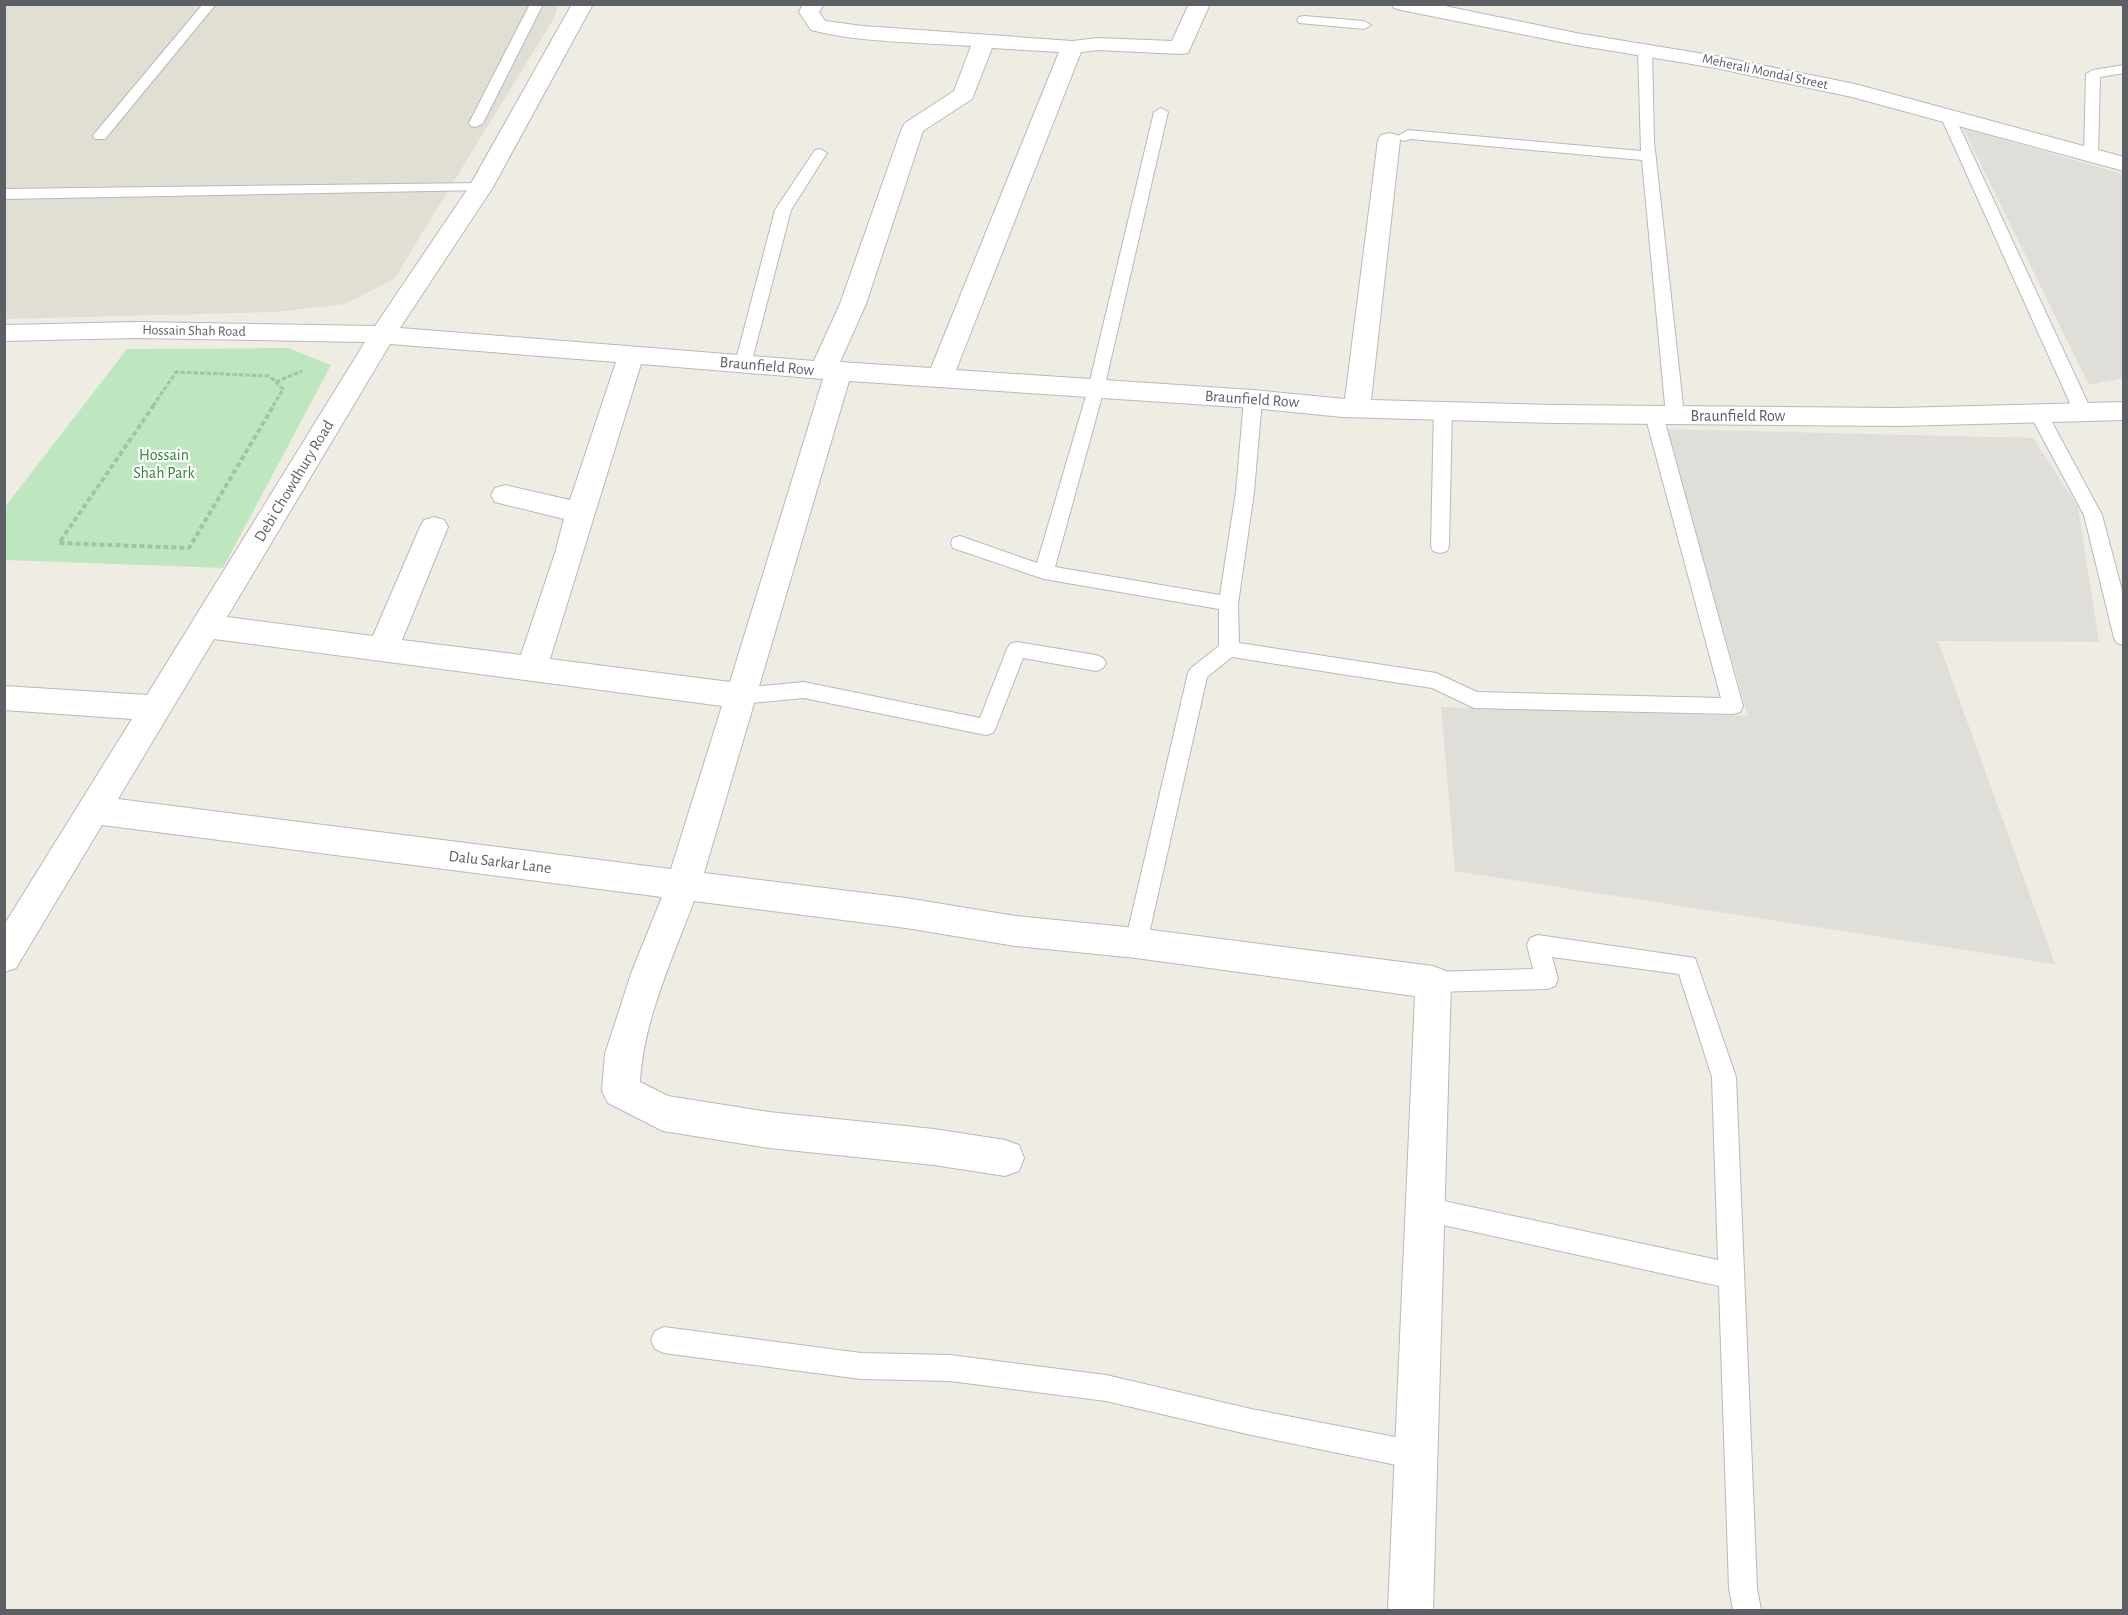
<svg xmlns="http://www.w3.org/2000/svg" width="2128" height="1615" font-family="'Alegreya Sans',sans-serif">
  <rect width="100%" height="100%" fill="#efece4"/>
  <g fill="#e0ded8">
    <path d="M 1963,128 L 2123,174 L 2123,378 L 2089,385 Z"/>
    <path d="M 1666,429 L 2033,438 L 2078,507 L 2099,642 L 1938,641 L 2055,964 L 1455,871 L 1441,707 L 1748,716 Z"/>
  </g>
  <path fill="#e1ded4" d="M 4,5 L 558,5 L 554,18 L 394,279 L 345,304 L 275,312 L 5,319 Z"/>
  <path fill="#bfe7bf" d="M 288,348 L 331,365 L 223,568 L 5,560 L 5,507 L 127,349 Z"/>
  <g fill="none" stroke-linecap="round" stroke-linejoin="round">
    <defs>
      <g id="lane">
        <path d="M 203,4 L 216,4 L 105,139 L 95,139 L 93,136 L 95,133 Z"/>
        <path d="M 530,4 L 543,4 L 483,123 L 476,127 L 471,126 L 469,123 Z"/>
        <path d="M 1304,16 L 1364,21 L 1371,25 L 1364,29 L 1299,23 L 1297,20 L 1299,17 Z"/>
        <path d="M 1645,45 L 1652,49 L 1654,141 L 1684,415 L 1681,419 L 1669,419 L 1666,415 L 1642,160 L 1411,139 L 1403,141 L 1396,137 L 1408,130 L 1641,151 L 1638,49 Z"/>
        <path d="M 2124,65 L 2124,73 L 2100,77 L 2098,155 L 2091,159 L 2086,158 L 2084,155 L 2086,74 L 2093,70 Z"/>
        <path d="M 1161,108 L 1168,112 L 1104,389 L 1055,567 L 1220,595 L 1236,492 L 1244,399 L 1247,395 L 1259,395 L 1262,399 L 1254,492 L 1238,604 L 1239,643 L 1436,673 L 1477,692 L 1721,698 L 1645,415 L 1648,411 L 1660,411 L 1663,415 L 1743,706 L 1740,712 L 1733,714 L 1474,708 L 1432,688 L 1232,657 L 1207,677 L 1147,943 L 1144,950 L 1136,953 L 1128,950 L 1125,943 L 1188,673 L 1191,668 L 1219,646 L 1219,609 L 1044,579 L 953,548 L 951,543 L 953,538 L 960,536 L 1037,563 L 1088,389 L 1154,112 Z"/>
        <path d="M 1947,111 L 1954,115 L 2092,412 L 2089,416 L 2077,416 L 2074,412 L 1940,115 Z"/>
        <path d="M 820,149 L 827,153 L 791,210 L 751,364 L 749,368 L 737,368 L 735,364 L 775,210 L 815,150 Z"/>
        <path d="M 481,183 L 486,184 L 488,187 L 486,190 L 4,199 L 4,189 Z"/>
        <path d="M 1443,404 L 1449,406 L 1452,410 L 1449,546 L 1447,551 L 1440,553 L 1433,551 L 1431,546 L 1434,410 L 1437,406 Z"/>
        <path d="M 2038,407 L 2044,409 L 2047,413 L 2102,515 L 2124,598 L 2124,645 L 2117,643 L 2114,638 L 2084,515 L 2029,413 L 2032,409 Z"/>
        <path d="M 1017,642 L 1096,655 L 1103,658 L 1106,663 L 1103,668 L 1096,671 L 1023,658 L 996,727 L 993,733 L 986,735 L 804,698 L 741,704 L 734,702 L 731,696 L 734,690 L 741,688 L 804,682 L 980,718 L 1007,649 L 1010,644 Z"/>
        <path d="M 1538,935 L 1695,958 L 1736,1077 L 1757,1588 L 1761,1610 L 1733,1610 L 1729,1588 L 1719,1286 L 1425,1221 L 1416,1218 L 1413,1209 L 1416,1200 L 1425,1197 L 1718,1260 L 1712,1077 L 1679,974 L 1552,957 L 1558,979 L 1555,986 L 1547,989 L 1433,992 L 1425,989 L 1422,982 L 1425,975 L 1433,972 L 1533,969 L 1527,945 L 1530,938 Z"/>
        <path d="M 664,1327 L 861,1353 L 950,1355 L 1106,1375 L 1251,1409 L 1416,1441 L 1426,1445 L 1430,1455 L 1426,1465 L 1416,1469 L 1251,1435 L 1106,1401 L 950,1381 L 861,1379 L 664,1353 L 655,1349 L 651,1340 L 655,1331 Z"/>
      </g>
      <g id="street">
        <path d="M 572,4 L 593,4 L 493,187 L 400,328 L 814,361 L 840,304 L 902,128 L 905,123 L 954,91 L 971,46 C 918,42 862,43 811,30 L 799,12 L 803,4 L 824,4 L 819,12 L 825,21 L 863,26 L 1072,41 L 1098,38 L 1172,41 L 1189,4 L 1210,4 L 1188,53 L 1180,54 L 1098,50 L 1081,52 L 956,370 L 1253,390 L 1345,399 L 1378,140 L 1381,135 L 1389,133 L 1397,135 L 1400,140 L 1371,400 L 1555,405 L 1898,408 L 2124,402 L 2124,420 L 1898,426 L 1555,423 L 1342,417 L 1253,408 L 849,381 L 704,873 L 906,898 L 1015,916 L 1136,928 L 1433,966 L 1446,971 L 1451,982 L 1433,1610 L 1388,1610 L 1415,996 L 1136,958 L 1015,946 L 906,928 L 694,901 C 673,957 643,1021 640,1082 L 668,1096 L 769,1112 L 934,1129 L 1005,1140 L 1019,1145 L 1024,1158 L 1019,1171 L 1005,1176 L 934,1165 L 769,1148 L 663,1131 L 608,1103 L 602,1091 L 605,1054 L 632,971 L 662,897 L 102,825 L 16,968 L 4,972 L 4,925 L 132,719 L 4,710 L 4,686 L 147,695 L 365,342 L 136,338 L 4,341 L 4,325 L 136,322 L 375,326 L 469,187 ZM 992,48 L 1059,52 L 931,368 L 840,362 L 866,304 L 923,131 L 972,99 ZM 390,344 L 616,362 L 570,500 L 505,485 L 495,488 L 491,495 L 495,502 L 564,519 L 555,553 L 521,655 L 402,640 L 448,527 L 444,520 L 434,517 L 424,520 L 420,527 L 373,636 L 227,617 ZM 641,364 L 823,379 L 730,682 L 550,659 ZM 214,639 L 722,706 L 671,869 L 118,799 Z"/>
        <path d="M 1391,4 L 1435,4 L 1576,33 L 1716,56 L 1855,84 L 2124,157 L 2124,171 L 1852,97 L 1716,68 L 1576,45 L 1401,10 L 1394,8 Z"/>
      </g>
    </defs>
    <use href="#lane" stroke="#b6b9be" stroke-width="2"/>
    <use href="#street" stroke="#b6b9be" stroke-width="2"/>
    <g stroke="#98c8a6" stroke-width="3" stroke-dasharray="4.5 2" stroke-linecap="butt">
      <path d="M 276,382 L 302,371"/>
      <path d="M 153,406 L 176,372 L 269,376 L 276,382"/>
      <path d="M 273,406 L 283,389 L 276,382"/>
    </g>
    <path stroke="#98c8a6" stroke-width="4" stroke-dasharray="5 3" stroke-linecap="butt" d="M 154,405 L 59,543 L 189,548 L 274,405"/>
    <use href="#lane" fill="#fff" fill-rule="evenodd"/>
    <use href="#street" fill="#fff" fill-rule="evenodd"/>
  </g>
  <g text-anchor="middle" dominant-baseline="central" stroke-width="4.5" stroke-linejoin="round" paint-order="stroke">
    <g font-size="14" fill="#5c6065" stroke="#fff">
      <text transform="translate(1765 72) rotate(12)">Meherali Mondal Street</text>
      <text transform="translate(194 331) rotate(1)">Hossain Shah Road</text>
    </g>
    <g font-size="16" fill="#5c6065" stroke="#fff">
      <text transform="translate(767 366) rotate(5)">Braunfield Row</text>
      <text transform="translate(1252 399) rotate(4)">Braunfield Row</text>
      <text x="1738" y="416">Braunfield Row</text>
      <text transform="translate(294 481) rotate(-59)">Debi Chowdhury Road</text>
      <text transform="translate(500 862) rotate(7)">Dalu Sarkar Lane</text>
    </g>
    <g font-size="16" fill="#328536" stroke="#fff">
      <text x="164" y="455">Hossain<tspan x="164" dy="18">Shah Park</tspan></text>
    </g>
  </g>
  <rect width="2128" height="1615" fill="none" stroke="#5c6065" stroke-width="12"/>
</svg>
